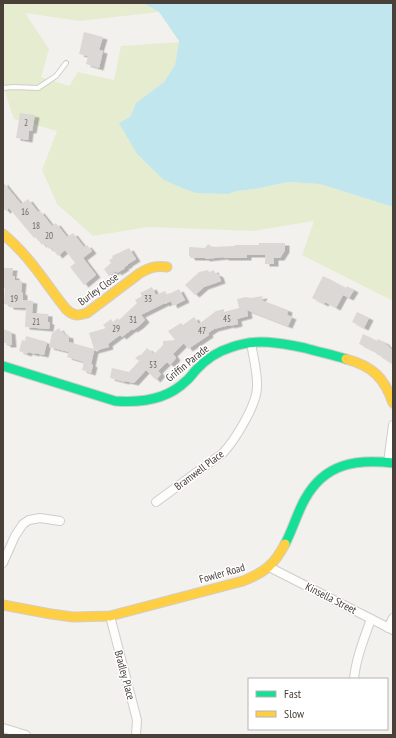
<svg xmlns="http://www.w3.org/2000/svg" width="396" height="738" font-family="'PT Sans Narrow',sans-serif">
  <defs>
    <filter id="shadow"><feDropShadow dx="4.5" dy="2.5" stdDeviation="0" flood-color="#0004"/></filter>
  </defs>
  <rect width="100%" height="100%" fill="#f3f1ee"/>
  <path fill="#e6ecd0" d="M 3,3 L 143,3 L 159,12 L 80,21 L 25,13 L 49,49 L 41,77 L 69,86 L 78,72 L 114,80 L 121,46 L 179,42 L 175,65 L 164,82 L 136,103 L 130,117 L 134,149 L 137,154 L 228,194 L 237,191 L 255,189 L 288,182 L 320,184 L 393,207 L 393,301 L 302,255 L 314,221 L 253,231 L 148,227 L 93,236 L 57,204 L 42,170 L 57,131 L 14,119 L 3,86 Z"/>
  <path fill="#c1e6ee" d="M 143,3 L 393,3 L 393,207 L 320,184 L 288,182 L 255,189 L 237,191 L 228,194 L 196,193 L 185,189 L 164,180 L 137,154 L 119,123 L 130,117 L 136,103 L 164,82 L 175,65 L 179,41 L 159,12 Z"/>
  <g fill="#dbd8d5" filter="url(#shadow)">
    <path d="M 84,32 L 103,37 L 99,50 L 103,51 L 99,68 L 86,64 L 88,56 L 79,54 Z"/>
    <path d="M 20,113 L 35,115 L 32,131 L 29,131 L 28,140 L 16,138 Z"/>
    <path d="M 3,182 L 21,204 L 28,199 L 38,212 L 40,211 L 52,226 L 56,223 L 67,237 L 73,233 L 84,247 L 87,245 L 92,251 L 83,258 L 96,275 L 84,285 L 70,267 L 75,263 L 65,250 L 58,256 L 51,247 L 49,249 L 44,243 L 42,245 L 36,237 L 34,238 L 9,208 L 6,211 L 3,208 Z"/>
    <path d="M 259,243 L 285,243 L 285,250 L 280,258 L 274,258 L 274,264 L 265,264 L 265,255 L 247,255 L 247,258 L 224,258 L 224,257 L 205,259 L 205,258 L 191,258 L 189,255 L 189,247 L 205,248 L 208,244 L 212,247 L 235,246 L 235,245 L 259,245 Z"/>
    <path d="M 129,248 L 136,259 L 128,264 L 128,265 L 124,267 L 125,268 L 117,273 L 116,271 L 109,276 L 104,269 L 111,263 L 109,260 L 113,258 L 112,256 Z"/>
    <path d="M 3,268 L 13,268 L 12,276 L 15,276 L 15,280 L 22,281 L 21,292 L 23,293 L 23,300 L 33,301 L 32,313 L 48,314 L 48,322 L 50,322 L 49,329 L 25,327 L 26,308 L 9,307 L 9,305 L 4,304 L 5,288 L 3,288 Z"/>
    <path d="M 208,270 L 209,272 L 214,270 L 215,273 L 219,275 L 221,281 L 204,287 L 195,295 L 185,285 L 199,272 Z"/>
    <path d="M 323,276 L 346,288 L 347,286 L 354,290 L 349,298 L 343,295 L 336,308 L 325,302 L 324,304 L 312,298 Z"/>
    <path d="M 152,287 L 156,295 L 165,291 L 167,295 L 179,289 L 185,300 L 173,306 L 171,301 L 165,304 L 165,303 L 141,315 L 145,320 L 139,326 L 133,330 L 132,329 L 122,337 L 120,335 L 108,344 L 109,347 L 94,351 L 91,364 L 93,365 L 91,373 L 82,370 L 84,362 L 67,357 L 69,352 L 49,347 L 52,333 L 59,328 L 62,333 L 63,332 L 65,335 L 69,336 L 69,342 L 94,349 L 89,333 L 106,328 L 103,325 L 111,319 L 113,322 L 118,318 L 119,320 L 137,303 L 135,300 L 142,296 L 140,293 Z"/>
    <path d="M 263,296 L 261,300 L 288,310 L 287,315 L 292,317 L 288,326 L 247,310 L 248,316 L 237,319 L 238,324 L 230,326 L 230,325 L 214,329 L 208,333 L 209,335 L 188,349 L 184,343 L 173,354 L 176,358 L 170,365 L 167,362 L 158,371 L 161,374 L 156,380 L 146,370 L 134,383 L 125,381 L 125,382 L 110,378 L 112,368 L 129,372 L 139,361 L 135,358 L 139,355 L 141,355 L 147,348 L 154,354 L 163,345 L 163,341 L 175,340 L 168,331 L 181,323 L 183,325 L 194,317 L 199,324 L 216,311 L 224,309 L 224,312 L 239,308 L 237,299 L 246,297 L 251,298 Z"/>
    <path d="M 357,312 L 369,318 L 364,328 L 352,322 Z"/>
    <path d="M 3,329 L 11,332 L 12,345 L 6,345 L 6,343 L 3,343 Z"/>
    <path d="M 363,334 L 377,341 L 378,339 L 386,343 L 385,344 L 389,346 L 388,347 L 393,350 L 393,364 L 382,358 L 382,356 L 372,351 L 372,350 L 359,344 Z"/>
    <path d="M 26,336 L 47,342 L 44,355 L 35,353 L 35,354 L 28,352 L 27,354 L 19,351 L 22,340 L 25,341 Z"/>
  </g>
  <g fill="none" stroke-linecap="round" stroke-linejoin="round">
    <defs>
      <path id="lane" d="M 3,88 L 13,87 L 38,88 L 56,76 L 66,63"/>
      <g id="street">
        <path d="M 388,462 L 393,425"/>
        <path d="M 156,502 L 223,453 C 235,440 256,406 257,388 C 258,373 253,357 251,342"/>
        <path d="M 3,563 L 15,536 L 23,524 L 29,520 L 40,518 L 60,521"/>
        <path d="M 269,567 L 393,630"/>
        <path d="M 110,616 L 137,720 L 136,735"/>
        <path d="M 388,628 L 393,618"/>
        <path d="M 354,679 C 356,658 364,639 371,619"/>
        <path d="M 3,728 L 26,735"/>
      </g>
      <g id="fast">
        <path d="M 3,366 L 115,401 C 141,403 167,400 186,381 C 190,378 193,373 196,370 C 206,359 219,351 232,347 C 256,338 281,343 305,348 C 319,352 333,355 346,359"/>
        <path d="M 285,544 C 293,529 297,513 305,499 C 325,463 356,459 393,463"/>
      </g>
      <g id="slow">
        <path d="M 3,234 C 29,255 46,284 66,309 C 73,316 78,316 87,313 L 140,273 C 149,268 156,265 167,267"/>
        <path d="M 346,359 C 372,366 384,377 393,403"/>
        <path d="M 3,605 L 51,614 L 73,617 L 110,616 L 243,581 C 265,572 274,565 285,544"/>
      </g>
    </defs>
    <use href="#lane" stroke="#d0cdca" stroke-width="6"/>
    <use href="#street" stroke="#d0cdca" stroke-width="10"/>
    <use href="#fast" stroke="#d3cdc7" stroke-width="11"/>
    <use href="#slow" stroke="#d3cdc7" stroke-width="11"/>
    <use href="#lane" stroke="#fdfdfc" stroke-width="4"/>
    <use href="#street" stroke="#fdfdfc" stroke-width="8"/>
    <use href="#fast" stroke="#16e098" stroke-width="9"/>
    <use href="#slow" stroke="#ffcf43" stroke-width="9"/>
  </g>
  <g text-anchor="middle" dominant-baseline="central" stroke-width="3" stroke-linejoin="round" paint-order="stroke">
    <g font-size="9" fill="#706862">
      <text x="26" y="122">2</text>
      <text x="25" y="211">16</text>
      <text x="36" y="225">18</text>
      <text x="49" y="235">20</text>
      <text x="14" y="298">19</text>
      <text x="148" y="298">33</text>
      <text x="227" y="318">45</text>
      <text x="133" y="319">31</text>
      <text x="36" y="321">21</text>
      <text x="116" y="328">29</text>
      <text x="202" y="330">47</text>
      <text x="153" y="364">53</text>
    </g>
    <g font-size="11" fill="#4a403a" stroke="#fff">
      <text transform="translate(98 289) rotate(-36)">Burley Close</text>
      <text transform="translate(187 363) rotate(-39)">Griffin Parade</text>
      <text transform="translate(199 470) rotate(-37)">Bramwell Place</text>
      <text transform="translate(222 573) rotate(-16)">Fowler Road</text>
      <text transform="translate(331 598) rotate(27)">Kinsella Street</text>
      <text transform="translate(125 675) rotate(75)">Bradley Place</text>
    </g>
  </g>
  <rect width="396" height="738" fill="none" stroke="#4a403a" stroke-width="8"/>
  <rect x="248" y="678" width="140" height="52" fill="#ffffff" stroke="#b7b3b0"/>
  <rect x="256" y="691" width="20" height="6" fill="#16e098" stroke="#b7b3b0"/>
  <text x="284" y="698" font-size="12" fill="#4a403a">Fast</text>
  <rect x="256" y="711" width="20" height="6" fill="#ffcf43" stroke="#b7b3b0"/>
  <text x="284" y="718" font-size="12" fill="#4a403a">Slow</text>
</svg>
